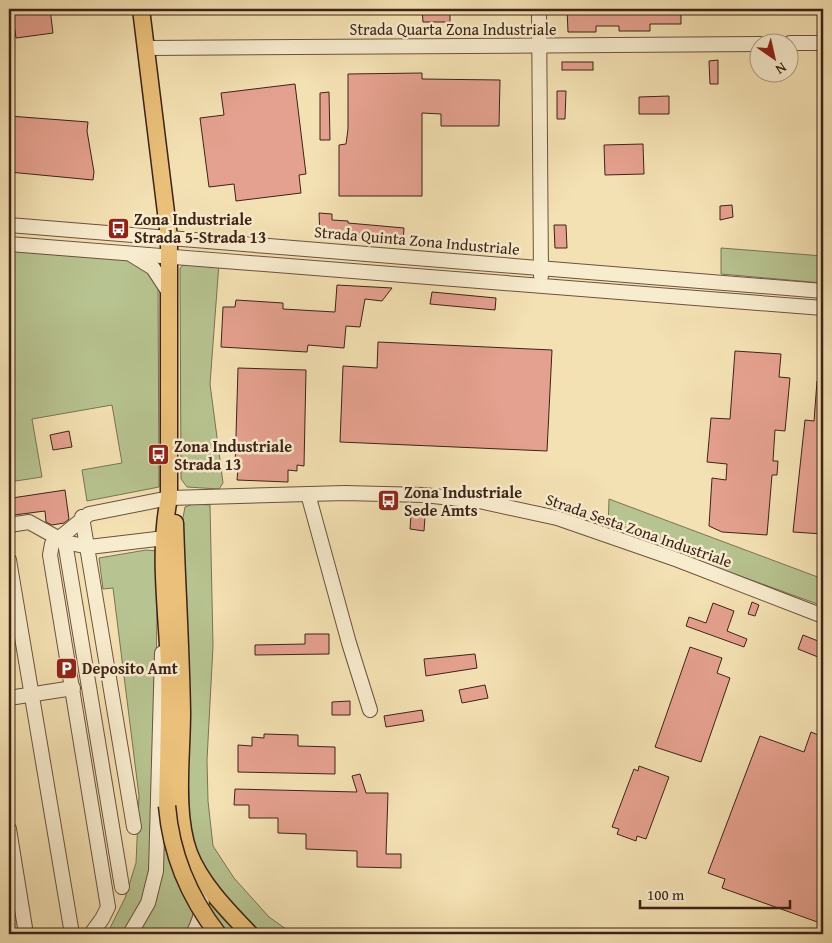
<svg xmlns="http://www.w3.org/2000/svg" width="832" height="943" font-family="'Gentium Book Plus',serif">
  <rect width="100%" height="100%" fill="#f4e1b3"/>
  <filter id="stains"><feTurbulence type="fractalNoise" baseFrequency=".004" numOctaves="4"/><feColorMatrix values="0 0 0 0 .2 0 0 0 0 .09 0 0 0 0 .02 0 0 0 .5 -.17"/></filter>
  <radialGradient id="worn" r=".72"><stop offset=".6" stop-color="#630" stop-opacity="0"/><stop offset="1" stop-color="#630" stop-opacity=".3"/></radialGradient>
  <g fill="#b7c390" stroke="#7a7354">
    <path d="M 721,248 L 823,256 L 823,283 L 721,274 Z"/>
    <path d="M 9,251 L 133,260 L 145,267 L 158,283 L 159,487 L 87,501 L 82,470 L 122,463 L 112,405 L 32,419 L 42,477 L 9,482 Z"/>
    <path d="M 186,263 L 219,263 L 210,384 L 223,483 L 219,489 L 187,487 L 181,479 L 180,268 Z"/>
    <path d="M 609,499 L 823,579 L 823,606 L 608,528 Z"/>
    <path d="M 193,504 L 210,505 L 213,646 L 207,760 L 208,801 L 213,846 L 234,878 L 269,917 L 293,934 L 256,934 L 207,878 L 190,832 L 181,528 L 185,507 Z"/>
    <path d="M 146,550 L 158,551 L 153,860 L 146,897 L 125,934 L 107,934 L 125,898 L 136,863 L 139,796 L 113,588 L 103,589 L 99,558 Z"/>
    <path d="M 163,818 L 198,916 L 189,933 L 136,934 Z"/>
    <path d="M 207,897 L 241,934 L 221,931 L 197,933 Z"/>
  </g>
  <g fill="#e5a18f" stroke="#3d2317">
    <path d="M 12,9 L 50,9 L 53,33 L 16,38 Z"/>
    <path d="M 422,9 L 450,9 L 450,22 L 423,22 Z"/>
    <path d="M 567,9 L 681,9 L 681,24 L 650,24 L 650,31 L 619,31 L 619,26 L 596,26 L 596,32 L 568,32 Z"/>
    <path d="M 718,60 L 718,84 L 710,84 L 709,61 Z"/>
    <rect x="562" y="62" width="31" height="8"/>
    <path d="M 422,73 L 422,79 L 500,80 L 499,126 L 441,126 L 441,114 L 422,113 L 422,196 L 339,196 L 339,145 L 346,144 L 348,129 L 348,74 Z"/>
    <path d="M 295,84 L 306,174 L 299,175 L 301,193 L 236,201 L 234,184 L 209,187 L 200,118 L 224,115 L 221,93 Z"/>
    <path d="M 557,91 L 566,91 L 565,119 L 557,119 Z"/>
    <path d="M 329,92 L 330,140 L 320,140 L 320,93 Z"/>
    <path d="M 669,96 L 669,114 L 639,114 L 639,97 Z"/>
    <path d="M 9,116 L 88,122 L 87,131 L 94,172 L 93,180 L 9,172 Z"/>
    <path d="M 643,144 L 644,174 L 605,175 L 604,145 Z"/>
    <path d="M 732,205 L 733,217 L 720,220 L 720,206 Z"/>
    <path d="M 319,213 L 332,214 L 332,220 L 348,221 L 348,223 L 404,228 L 403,241 L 320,235 Z"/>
    <path d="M 554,225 L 566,225 L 567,248 L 555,248 Z"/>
    <path d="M 337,285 L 392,288 L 382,301 L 365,299 L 360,327 L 346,326 L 344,348 L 308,345 L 307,352 L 221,347 L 223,307 L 235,307 L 236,300 L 283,303 L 283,309 L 335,312 Z"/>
    <path d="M 432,292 L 496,298 L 495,310 L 430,304 Z"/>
    <path d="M 378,342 L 552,350 L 547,451 L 340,442 L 343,366 L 377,368 Z"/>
    <path d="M 735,351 L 781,354 L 779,377 L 790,378 L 785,431 L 775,430 L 773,461 L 778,461 L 777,475 L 772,475 L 767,535 L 722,532 L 709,526 L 712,478 L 726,480 L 727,464 L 707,462 L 711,418 L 730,419 Z"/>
    <path d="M 238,368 L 306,370 L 304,466 L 297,465 L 297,471 L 288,470 L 288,482 L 237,480 L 238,469 L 235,469 Z"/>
    <path d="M 817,381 L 823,381 L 823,534 L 793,532 L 805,420 L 814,421 Z"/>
    <path d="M 69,431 L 72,447 L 53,450 L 50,435 Z"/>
    <path d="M 65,490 L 69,519 L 64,523 L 52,525 L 46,522 L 45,511 L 14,515 L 12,498 Z"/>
    <path d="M 411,515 L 425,517 L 424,531 L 410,529 Z"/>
    <path d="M 752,602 L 759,605 L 755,616 L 748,614 Z"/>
    <path d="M 713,603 L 734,611 L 727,631 L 747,639 L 744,647 L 686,626 L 689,617 L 706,623 Z"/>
    <path d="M 305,634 L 329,634 L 329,654 L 255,655 L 255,645 L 305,644 Z"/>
    <path d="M 803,635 L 823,643 L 823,659 L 798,649 Z"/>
    <path d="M 690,647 L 722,658 L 717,673 L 730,678 L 701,762 L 655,747 Z"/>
    <path d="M 475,654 L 477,668 L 426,676 L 424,659 Z"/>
    <path d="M 485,685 L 488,698 L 462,703 L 459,690 Z"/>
    <path d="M 350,701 L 350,715 L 332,715 L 332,702 Z"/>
    <path d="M 422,710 L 424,721 L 386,727 L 384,716 Z"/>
    <path d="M 811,732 L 823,737 L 823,924 L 722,888 L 725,879 L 708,873 L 760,736 L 804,752 Z"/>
    <path d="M 264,734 L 298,735 L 298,746 L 335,747 L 335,774 L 238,772 L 238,745 L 252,746 L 252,737 L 264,738 Z"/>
    <path d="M 639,766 L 669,777 L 646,839 L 637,836 L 636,841 L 617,834 L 619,829 L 612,827 L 634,769 L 638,771 Z"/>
    <path d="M 360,774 L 366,793 L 388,793 L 386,854 L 401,854 L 401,868 L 357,867 L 357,851 L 306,849 L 306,834 L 278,833 L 278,818 L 249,818 L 249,805 L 234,805 L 235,789 L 357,792 L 352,776 Z"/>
  </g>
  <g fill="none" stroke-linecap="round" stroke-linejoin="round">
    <defs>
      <g id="minor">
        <path d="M 539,9 L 541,276"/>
        <path d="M 790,43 L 823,43"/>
        <path d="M 147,48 L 760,44"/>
        <path d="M 9,225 L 823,291"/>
        <path d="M 9,244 L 823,308"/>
        <path d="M 132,255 L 153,268 L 170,294"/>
        <path d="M 308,494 L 349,643 L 370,710"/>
        <path d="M 82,517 L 134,827"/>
        <path d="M 9,525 L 29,522 L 65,542 L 89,547 L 165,538"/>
        <path d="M 65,542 L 122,887"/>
        <path d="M 9,560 L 72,934"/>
        <path d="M 9,698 L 73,688"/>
        <path d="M 9,829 L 26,934"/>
        <path d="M 91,934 L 102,919 L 108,907 L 50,555 L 52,544 L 89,514 L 169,498 L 345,493 L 424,495 L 479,501 L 557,518 L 678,560 L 823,616"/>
        <path d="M 130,934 L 148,903 L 156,871 L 162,653"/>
        <path d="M 193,934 C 206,909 203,899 195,873"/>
      </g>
      <g id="major">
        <path d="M 141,9 L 169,237 L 169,498 C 158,552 167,610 169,665 C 170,712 168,759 167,806"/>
        <path d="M 175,523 C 177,587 181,650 182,713 C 182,755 174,813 189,853 C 201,884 228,911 250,934"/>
      </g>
    </defs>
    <use href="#minor" stroke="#6b523e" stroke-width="16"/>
    <use href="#major" stroke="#3d2317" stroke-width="19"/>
    <use href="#minor" stroke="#f8ecce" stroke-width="14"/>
    <use href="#major" stroke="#eac07a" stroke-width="16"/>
    <defs>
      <path id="major-bridge" d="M 167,806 C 171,853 189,897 218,934"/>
    </defs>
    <use href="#major-bridge" stroke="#3d2317" stroke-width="19" stroke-linecap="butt"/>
    <use href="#major-bridge" stroke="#eac07a" stroke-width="16"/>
  </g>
  <defs>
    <symbol id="bus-square" viewBox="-11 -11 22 22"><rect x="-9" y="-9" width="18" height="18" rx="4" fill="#8f2418" stroke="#f8ecce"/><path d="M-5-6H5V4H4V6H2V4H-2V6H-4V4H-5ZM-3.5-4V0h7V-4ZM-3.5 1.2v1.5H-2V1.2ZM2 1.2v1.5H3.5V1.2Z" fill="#fff"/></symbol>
    <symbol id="parking-square" viewBox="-11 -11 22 22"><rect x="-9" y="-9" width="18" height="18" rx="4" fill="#8f2418" stroke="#f8ecce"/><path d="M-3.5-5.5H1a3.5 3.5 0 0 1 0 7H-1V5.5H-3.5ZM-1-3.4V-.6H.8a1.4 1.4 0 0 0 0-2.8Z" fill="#fff"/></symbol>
  </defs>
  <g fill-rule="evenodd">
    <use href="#bus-square" x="106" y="216" width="25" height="25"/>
    <use href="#bus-square" x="146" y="442" width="25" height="25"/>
    <use href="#bus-square" x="376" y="488" width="25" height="25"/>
    <use href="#parking-square" x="54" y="656" width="25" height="25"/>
  </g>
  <g text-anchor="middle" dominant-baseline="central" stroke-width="5" stroke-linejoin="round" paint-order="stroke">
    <g font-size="16" fill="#3d2317" stroke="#f8ecce">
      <text x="453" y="29">Strada Quarta Zona Industriale</text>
      <text transform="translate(417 240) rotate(5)">Strada Quinta Zona Industriale</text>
      <text transform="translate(639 530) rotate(19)">Strada Sesta Zona Industriale</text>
    </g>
    <g font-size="16" font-weight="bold" fill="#3d2317" stroke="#f8ecce" text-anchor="start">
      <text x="134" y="219">Zona Industriale<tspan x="134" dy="18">Strada 5-Strada 13</tspan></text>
      <text x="174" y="446">Zona Industriale<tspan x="174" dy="18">Strada 13</tspan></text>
      <text x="404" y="492">Zona Industriale<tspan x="404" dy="18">Sede Amts</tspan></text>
      <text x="82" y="668">Deposito Amt</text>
    </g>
  </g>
  <rect width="832" height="943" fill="none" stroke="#f4e1b3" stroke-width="30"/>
  <rect x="10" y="10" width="812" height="923" fill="none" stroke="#3d2317" stroke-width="2.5"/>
  <rect x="15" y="15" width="802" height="913" fill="none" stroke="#3d2317"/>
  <g transform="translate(774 58) rotate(146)"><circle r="24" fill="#f8ecce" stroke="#ad9c85"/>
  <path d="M0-4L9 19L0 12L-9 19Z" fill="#8f2418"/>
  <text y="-8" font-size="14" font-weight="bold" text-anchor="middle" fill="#3d2317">N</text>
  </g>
  <path d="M640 900v8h150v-8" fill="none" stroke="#3d2317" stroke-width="2.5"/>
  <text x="647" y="900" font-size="15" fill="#3d2317" stroke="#f8ecce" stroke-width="4" paint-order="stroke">100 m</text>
  <rect width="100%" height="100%" filter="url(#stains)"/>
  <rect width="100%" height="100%" fill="url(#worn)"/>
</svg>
